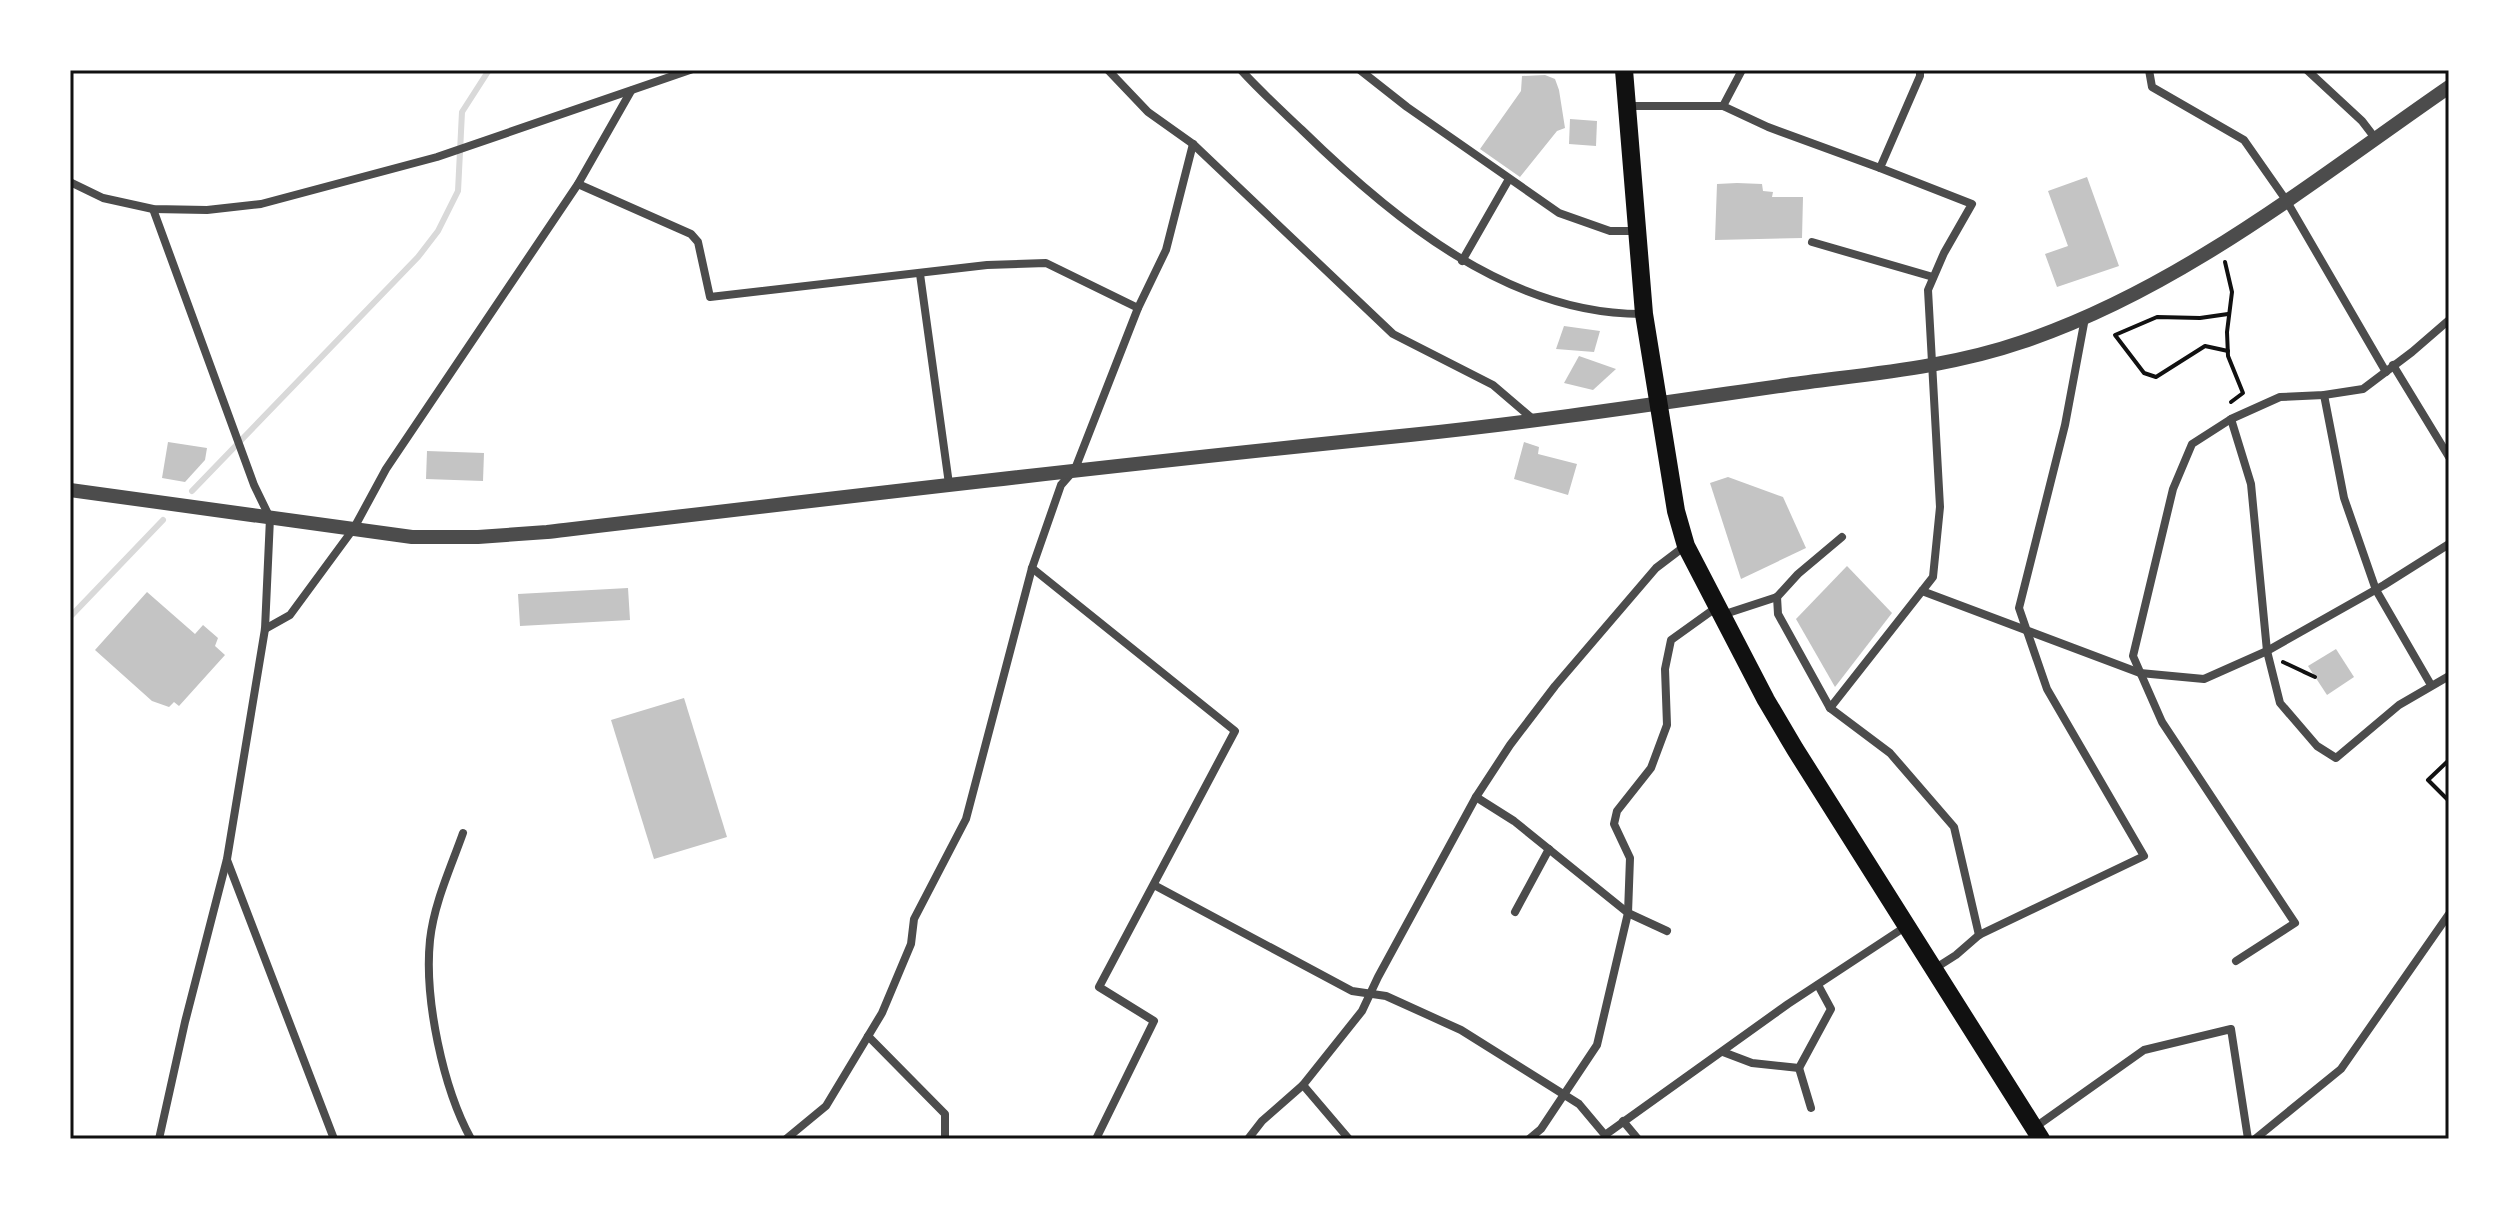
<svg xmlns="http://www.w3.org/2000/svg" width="2519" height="1209" font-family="'Zilla Slab',serif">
  <rect width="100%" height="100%" fill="#fff"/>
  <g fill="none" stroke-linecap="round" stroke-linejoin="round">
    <g stroke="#d9d9d9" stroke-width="6">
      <path d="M 192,491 L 418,257 L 438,231 L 458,191 L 462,112 L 489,70"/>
      <path d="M 70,617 L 163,520"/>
    </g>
  </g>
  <g fill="#c4c4c4">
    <path d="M 1545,75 L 1555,79 L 1559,90 L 1565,128 L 1557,131 L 1520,177 L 1480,149 L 1521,91 L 1522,76 Z"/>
    <path d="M 1570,119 L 1597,121 L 1596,146 L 1569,144 Z"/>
    <path d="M 2087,177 L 2119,266 L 2057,287 L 2045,254 L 2068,246 L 2048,191 Z"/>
    <path d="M 1737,183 L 1762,184 L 1763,191 L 1773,192 L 1772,197 L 1803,197 L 1802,238 L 1715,240 L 1717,184 Z"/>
    <path d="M 1564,326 L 1600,331 L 1594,352 L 1556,349 Z"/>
    <path d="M 1579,356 L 1616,369 L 1593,390 L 1564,383 Z"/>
    <path d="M 168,442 L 207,448 L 205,460 L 185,482 L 162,478 Z"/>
    <path d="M 1524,442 L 1539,447 L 1538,454 L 1577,464 L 1568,495 L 1514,479 Z"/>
    <path d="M 427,451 L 484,453 L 483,481 L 426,479 Z"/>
    <path d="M 1728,477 L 1783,497 L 1806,548 L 1741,579 L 1710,483 Z"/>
    <path d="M 1847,566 L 1892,613 L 1835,687 L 1796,619 Z"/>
    <path d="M 628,588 L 630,620 L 520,626 L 518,594 Z"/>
    <path d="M 147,592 L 195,634 L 203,625 L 218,638 L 215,646 L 225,655 L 179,706 L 174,702 L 169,707 L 152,701 L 95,650 Z"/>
    <path d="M 2336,649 L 2354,677 L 2327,695 L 2308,666 Z"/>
    <path d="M 684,698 L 727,837 L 654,859 L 611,720 Z"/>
  </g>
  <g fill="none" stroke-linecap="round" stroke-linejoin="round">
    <g stroke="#111" stroke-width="4">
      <path d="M 2225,262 L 2232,292 L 2227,332 L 2228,356 L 2243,393 L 2231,402"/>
      <path d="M 2228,314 L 2200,318 L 2157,317 L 2115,335 L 2144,373 L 2156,377 L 2205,346 L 2228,351"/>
      <path d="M 2283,662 L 2315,677 L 2304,672"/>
      <path d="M 2449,760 L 2428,780 L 2449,801"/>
    </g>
    <g stroke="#4c4c4c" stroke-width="8">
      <path d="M 1108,70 L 1148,112 L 1193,144 L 1393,334 L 1493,385 L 1534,420"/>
      <path d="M 1241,70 C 1260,91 1281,110 1302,130 C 1393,219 1508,314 1642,314"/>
      <path d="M 1360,70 L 1407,107 L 1559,213 L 1610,231 L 1636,231"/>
      <path d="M 2149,70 L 2152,87 L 2244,140 L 2286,200 L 2386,372"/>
      <path d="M 2307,70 L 2362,121 L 2375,138"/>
      <path d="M 1627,106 L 1723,106 L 1768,127 L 1880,168"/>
      <path d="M 1723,106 L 1742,70"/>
      <path d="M 70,182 L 103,198 L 153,209 L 207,210 L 261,204 L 437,157 L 690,70"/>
      <path d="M 578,184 L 691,234 L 698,242 L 710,297 L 987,265 L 1046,263 L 1138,308"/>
      <path d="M 153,209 L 254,485 L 270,518 L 265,629 L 227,859 L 185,1022 L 159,1139"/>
      <path d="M 1812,242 L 1933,277"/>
      <path d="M 1462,261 L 1509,179"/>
      <path d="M 920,274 L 949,484"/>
      <path d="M 2393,365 L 2449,457"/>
      <path d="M 2324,395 L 2344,498 L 2376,590 L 2431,685"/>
      <path d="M 2231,419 L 2251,484 L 2267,651 L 2280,703 L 2317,746 L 2336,758 L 2399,705 L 2449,676"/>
      <path d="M 1032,568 L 1235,731 L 1099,987 L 1154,1021 L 1096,1139"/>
      <path d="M 1922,591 L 2140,673 L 2204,679 L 2267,651 L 2384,585 L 2449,544"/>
      <path d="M 1777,597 L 1778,614 L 1830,708 L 1933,577 L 1940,507 L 1928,290 L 1944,253 L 1972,204 L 1880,168 L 1920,76 L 1920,70"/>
      <path d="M 1722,615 L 1777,597 L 1798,574 L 1842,537"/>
      <path d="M 265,629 L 290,615 L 354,528 L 386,469 L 578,184 L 631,91"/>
      <path d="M 1830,708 L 1890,753 L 1954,827 L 1979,935"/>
      <path d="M 1476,797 L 1514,821 L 1628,913 L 1667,931"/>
      <path d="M 463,833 C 451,867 434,903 430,940 C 424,999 443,1088 471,1139"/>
      <path d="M 227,860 L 334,1139"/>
      <path d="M 1154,885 L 1352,991 L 1386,996 L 1461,1030 L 1579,1104 L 1605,1135 L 1788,1004 L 1905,927"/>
      <path d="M 1515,912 L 1549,849"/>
      <path d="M 2236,961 L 2295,923 L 2162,722 L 2133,656 L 2173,489 L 2192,444 L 2231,419 L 2280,397 L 2324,395 L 2363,389 L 2412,352 L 2449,320"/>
      <path d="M 1934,969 L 1956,955 L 1979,935 L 2144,856 L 2047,689 L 2019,608 L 2065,425 L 2085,318"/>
      <path d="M 868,1036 L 945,1114 L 945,1139"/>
      <path d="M 1723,1052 L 1752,1063 L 1799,1068 L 1831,1009 L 1818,985"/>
      <path d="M 1799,1068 L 1811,1108"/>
      <path d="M 1303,1085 L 1349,1139"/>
      <path d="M 1623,1121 L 1638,1139"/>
      <path d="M 2034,1128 L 2144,1050 L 2231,1029 L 2248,1139"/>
      <path d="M 786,1139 L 826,1106 L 882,1013 L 911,944 L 914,919 L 966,819 L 1032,568 L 1061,485 L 1075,469 L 1138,308 L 1166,250 L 1193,144"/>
      <path d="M 1248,1139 L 1262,1121 L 1303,1085 L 1362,1011 L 1378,977 L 1476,797 L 1510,745 L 1555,686 L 1656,568 L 1685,546"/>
      <path d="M 1529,1139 L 1541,1129 L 1597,1045 L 1628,913 L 1630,858 L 1614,824 L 1617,811 L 1651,768 L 1667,725 L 1665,669 L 1671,640 L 1717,607"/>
      <path d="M 2255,1139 L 2341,1069 L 2449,914"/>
    </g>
    <path stroke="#4c4c4c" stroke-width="14" d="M 70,490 L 412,537 L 478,537 L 547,532 C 835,498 1122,464 1410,435 C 1536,422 1661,403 1787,385 C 1865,374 1947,368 2022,342 C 2180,289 2314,180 2449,87"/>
    <path stroke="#111" stroke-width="18" d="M 1624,70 L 1644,314 L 1676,511 L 1686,546 L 1766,700 L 1795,749 L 2041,1139"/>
  </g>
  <rect width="2519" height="1209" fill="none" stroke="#ffffff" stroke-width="144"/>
  <rect x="72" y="72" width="2375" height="1065" fill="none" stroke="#111" stroke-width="3"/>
</svg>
